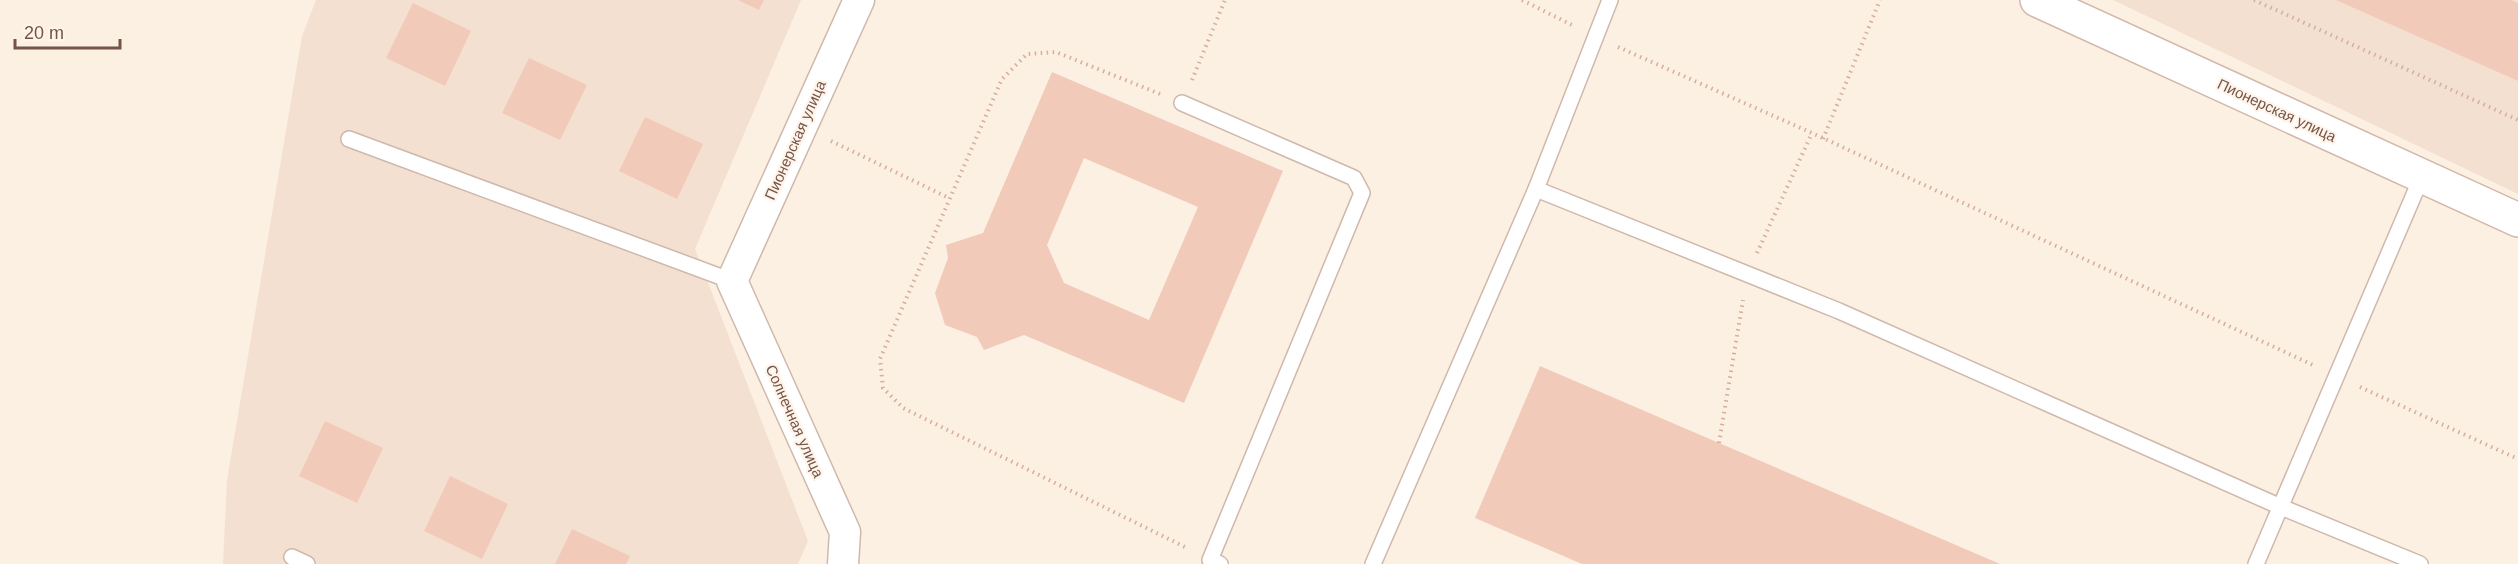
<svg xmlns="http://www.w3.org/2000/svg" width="2518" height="564" font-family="Helvetica,sans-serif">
  <rect width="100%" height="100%" fill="#fcf0e2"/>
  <g fill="#f4e0d1">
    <path d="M 316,0 L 801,0 L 695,249 L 808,541 L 798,564 L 223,564 L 227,480 L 302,36 Z"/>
    <path d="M 2113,0 L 2518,0 L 2518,194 Z"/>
  </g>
  <g fill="#f2caba" fill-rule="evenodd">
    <path d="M 738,0 L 764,0 L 759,10 Z"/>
    <path d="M 2336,0 L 2512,0 L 2518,3 L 2518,81 Z"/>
    <path d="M 413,3 L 471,31 L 445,86 L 386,58 Z"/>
    <path d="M 529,58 L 587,85 L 560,140 L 502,113 Z"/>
    <path d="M 1052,72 L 1283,171 L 1184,403 L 1024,335 L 984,350 L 977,337 L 945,325 L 935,293 L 948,258 L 946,245 L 983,233 ZM 1084,158 L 1198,207 L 1149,320 L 1064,283 L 1047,245 Z"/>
    <path d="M 645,117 L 703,144 L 677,199 L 619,171 Z"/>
    <path d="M 1540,366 L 1719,443 L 2000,564 L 1582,564 L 1475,518 Z"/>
    <path d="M 325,421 L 383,448 L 357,503 L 299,476 Z"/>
    <path d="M 450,476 L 508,504 L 482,559 L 424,531 Z"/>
    <path d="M 572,529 L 630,556 L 626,564 L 555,564 Z"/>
  </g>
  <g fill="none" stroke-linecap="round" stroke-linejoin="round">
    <defs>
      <g id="lane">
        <path d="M 1182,103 L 1354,178 L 1362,193 L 1210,560 L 1220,564"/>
        <path d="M 349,139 L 732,281"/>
        <path d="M 1536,189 L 1839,311 L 2281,507 L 2420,564"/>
        <path d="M 292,557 L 307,564"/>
        <path d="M 1373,564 L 1536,189 L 1610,0"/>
        <path d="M 2256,564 L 2422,176"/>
      </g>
      <path id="street" d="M 843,564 L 845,532 L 732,281 L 859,0"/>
      <path id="secondary" d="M 2037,0 L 2518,220"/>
    </defs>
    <use href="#lane" stroke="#cfb8ac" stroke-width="18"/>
    <use href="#street" stroke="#cfb8ac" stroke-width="33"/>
    <use href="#secondary" stroke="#d3b7a9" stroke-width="36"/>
    <g stroke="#d6ae9d" stroke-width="4" stroke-dasharray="1.5 4.5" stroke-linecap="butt">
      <path d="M 1522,0 L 1574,26"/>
      <path d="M 2254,0 L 2518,120"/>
      <path d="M 1618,47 L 1812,133 L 2313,365"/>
      <path d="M 1192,80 L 1225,0"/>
      <path d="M 1160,94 L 1056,52 L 1027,54 L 1002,79 L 880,359 L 883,388 L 903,408 L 1187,548"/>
      <path d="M 1823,139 L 1880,0"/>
      <path d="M 831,141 L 949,198"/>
      <path d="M 1757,253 L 1812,133"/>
      <path d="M 2360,387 L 2518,459"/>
      <path d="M 1719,443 L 1743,300"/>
    </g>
    <use href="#lane" stroke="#fff" stroke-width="15"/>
    <use href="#street" stroke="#fff" stroke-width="30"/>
    <use href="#secondary" stroke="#fff" stroke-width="33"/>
  </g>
  <g text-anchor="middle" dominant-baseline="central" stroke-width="4.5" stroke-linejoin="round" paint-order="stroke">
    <g font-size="15" fill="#745449" stroke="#fff4e9">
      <text transform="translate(2277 110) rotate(25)">Пионерская улица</text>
      <text transform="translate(795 140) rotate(-66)">Пионерская улица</text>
      <text transform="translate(795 421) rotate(66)">Солнечная улица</text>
    </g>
  </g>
  <path d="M15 39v9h105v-9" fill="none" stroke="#745449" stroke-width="3"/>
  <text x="24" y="39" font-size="18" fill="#745449" stroke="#fff4e9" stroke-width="4.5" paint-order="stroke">20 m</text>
</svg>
